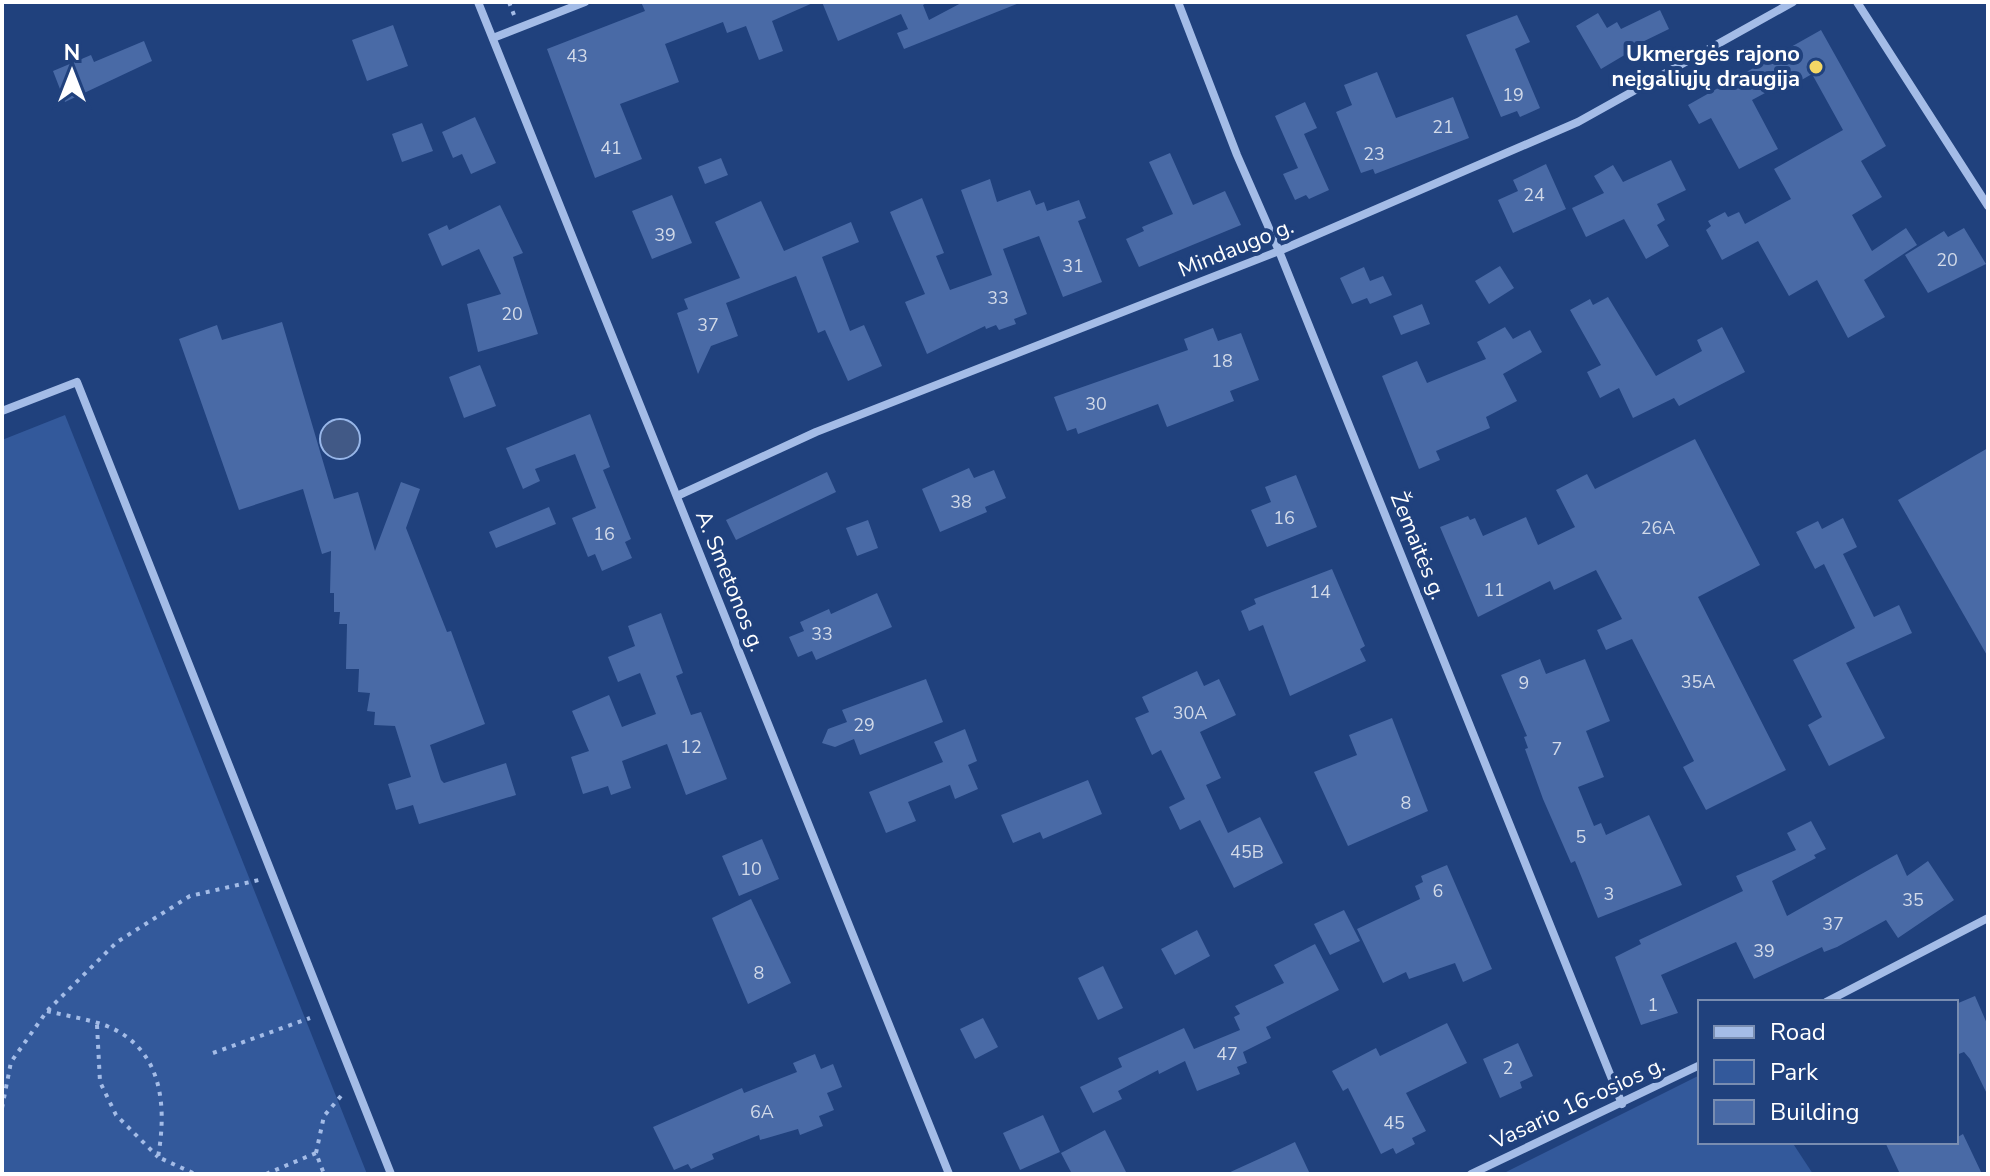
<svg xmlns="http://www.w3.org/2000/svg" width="1990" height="1176" font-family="'Nunito Sans',sans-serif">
  <rect width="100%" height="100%" fill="#20417d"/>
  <g fill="#33599b">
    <path d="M 65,415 L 367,1174 L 2,1174 L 2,440 Z"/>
    <path d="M 1700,1075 L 1700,1142 L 1792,1142 L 1813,1174 L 1502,1174 Z"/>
  </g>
  <circle fill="#415986" stroke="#97b6e8" stroke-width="2" cx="340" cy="439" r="20"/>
  <g fill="#496aa6">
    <path d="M 641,2 L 815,2 L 772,21 L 783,51 L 759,60 L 746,26 L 727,33 L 723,22 L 665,44 L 679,82 L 620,104 L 642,159 L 595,178 L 547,49 L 645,11 Z"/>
    <path d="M 822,2 L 928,2 L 923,5 L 929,20 L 963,2 L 1022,2 L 904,49 L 897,33 L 908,29 L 901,14 L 838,41 Z"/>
    <path d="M 1660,10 L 1669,29 L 1632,47 L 1633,50 L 1601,69 L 1576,26 L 1598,13 L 1607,28 L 1617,22 L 1621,29 Z"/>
    <path d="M 1517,15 L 1530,42 L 1515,49 L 1540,108 L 1520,117 L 1517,111 L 1501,117 L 1466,35 Z"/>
    <path d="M 393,25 L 408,66 L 367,81 L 352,40 Z"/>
    <path d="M 1821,30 L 1886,146 L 1861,161 L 1882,197 L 1852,215 L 1872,251 L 1906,228 L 1917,245 L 1864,280 L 1885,317 L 1848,338 L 1817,280 L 1789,296 L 1758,241 L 1722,260 L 1706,230 L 1711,226 L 1708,221 L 1725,212 L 1728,217 L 1739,212 L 1745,224 L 1791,199 L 1774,169 L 1843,130 L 1812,74 L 1798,82 L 1795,77 L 1752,100 L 1778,149 L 1739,169 L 1711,118 L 1699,124 L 1688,105 Z"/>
    <path d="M 144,41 L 152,61 L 65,102 L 53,71 L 91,55 L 94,62 Z"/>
    <path d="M 1377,72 L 1396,118 L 1453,97 L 1469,138 L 1375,174 L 1373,169 L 1361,173 L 1336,112 L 1352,105 L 1344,85 Z"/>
    <path d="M 1305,102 L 1317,128 L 1304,134 L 1329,190 L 1309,199 L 1306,195 L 1295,200 L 1283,174 L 1298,168 L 1275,116 Z"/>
    <path d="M 475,117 L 496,163 L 471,174 L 462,154 L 453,158 L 442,132 Z"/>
    <path d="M 422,123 L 433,151 L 402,162 L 392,134 Z"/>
    <path d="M 1170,153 L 1193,205 L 1225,191 L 1241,225 L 1139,267 L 1126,239 L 1144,231 L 1142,227 L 1173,214 L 1149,162 Z"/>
    <path d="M 721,158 L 728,175 L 705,184 L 698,167 Z"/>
    <path d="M 1671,160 L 1686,190 L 1657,204 L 1665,220 L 1657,225 L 1669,246 L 1646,259 L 1624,219 L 1586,237 L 1572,208 L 1604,193 L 1594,176 L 1613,165 L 1623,182 Z"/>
    <path d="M 1546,164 L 1566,209 L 1513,233 L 1498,200 L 1518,191 L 1513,180 Z"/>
    <path d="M 990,179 L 997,202 L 1030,190 L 1036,205 L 1044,202 L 1047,211 L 1079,200 L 1086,218 L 1078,221 L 1102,282 L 1063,297 L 1039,236 L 1003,249 L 1027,314 L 1014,319 L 1016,324 L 999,330 L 996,325 L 986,329 L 985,326 L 927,354 L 905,302 L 925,294 L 890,212 L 922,198 L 944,253 L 936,256 L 950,290 L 992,275 L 961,190 Z"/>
    <path d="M 672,195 L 692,243 L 652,259 L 632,211 Z"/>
    <path d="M 761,201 L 784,251 L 851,222 L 859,242 L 822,257 L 850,331 L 864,325 L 882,366 L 848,381 L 825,330 L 818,333 L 796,276 L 726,303 L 738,336 L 711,346 L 698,374 L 677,313 L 688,309 L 684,299 L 740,278 L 715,222 Z"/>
    <path d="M 500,205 L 523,253 L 513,257 L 538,334 L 478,352 L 467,304 L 501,294 L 479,249 L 442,266 L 428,234 L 447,225 L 449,230 Z"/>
    <path d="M 1964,228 L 1986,264 L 1928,293 L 1905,255 L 1944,231 L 1948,237 Z"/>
    <path d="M 1500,266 L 1514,288 L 1489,304 L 1475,281 Z"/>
    <path d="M 1364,267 L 1370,281 L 1383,276 L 1392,295 L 1370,304 L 1367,298 L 1352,304 L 1340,278 Z"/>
    <path d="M 1608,297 L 1656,376 L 1702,351 L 1697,340 L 1722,327 L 1745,372 L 1679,406 L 1674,398 L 1633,418 L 1619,388 L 1600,398 L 1587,372 L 1601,365 L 1570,310 L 1590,299 L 1593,305 Z"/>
    <path d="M 1422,304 L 1430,324 L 1401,335 L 1393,316 Z"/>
    <path d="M 282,322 L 334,499 L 358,492 L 375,551 L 401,482 L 420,489 L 406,528 L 447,632 L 451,631 L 485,724 L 430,745 L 441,780 L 444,783 L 506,763 L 516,795 L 419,824 L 413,805 L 396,810 L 388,784 L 411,777 L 395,726 L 374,725 L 375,712 L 367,711 L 370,693 L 358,692 L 359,669 L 346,669 L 347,624 L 339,624 L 340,612 L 334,612 L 334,593 L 330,593 L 331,551 L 322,554 L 303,489 L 239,510 L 179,339 L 217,325 L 222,340 Z"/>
    <path d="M 1505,327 L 1513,339 L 1530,330 L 1542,352 L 1503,374 L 1517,401 L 1486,417 L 1490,428 L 1436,451 L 1440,460 L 1419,469 L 1382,376 L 1417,361 L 1427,383 L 1486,359 L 1477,342 Z"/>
    <path d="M 1213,328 L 1218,341 L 1241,333 L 1259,380 L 1230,391 L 1234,401 L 1167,427 L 1158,404 L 1078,434 L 1076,428 L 1067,431 L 1054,397 L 1188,350 L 1184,339 Z"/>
    <path d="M 480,365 L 496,406 L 464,418 L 449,377 Z"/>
    <path d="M 590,414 L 610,467 L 603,470 L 631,539 L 625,542 L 632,558 L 602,571 L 595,554 L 588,557 L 572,518 L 596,508 L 575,454 L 535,469 L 540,481 L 523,489 L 506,448 Z"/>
    <path d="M 1695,439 L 1760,565 L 1698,597 L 1786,770 L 1706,810 L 1683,767 L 1694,761 L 1632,639 L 1606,650 L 1597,630 L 1622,619 L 1596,570 L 1554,590 L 1550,581 L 1478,617 L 1440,527 L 1468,516 L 1470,520 L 1475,518 L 1483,536 L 1526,517 L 1538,545 L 1575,527 L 1556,490 L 1587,474 L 1595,489 Z"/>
    <path d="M 1988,448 L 1988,657 L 1898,500 Z"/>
    <path d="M 969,468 L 974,478 L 994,470 L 1006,498 L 985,507 L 987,512 L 940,532 L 922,489 Z"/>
    <path d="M 827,472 L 836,492 L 736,540 L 726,520 Z"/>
    <path d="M 1296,475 L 1317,527 L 1267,547 L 1251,510 L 1271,502 L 1265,487 Z"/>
    <path d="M 549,507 L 556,524 L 496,548 L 489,532 Z"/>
    <path d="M 1843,518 L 1857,547 L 1843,554 L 1874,617 L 1899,605 L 1912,633 L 1846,663 L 1885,738 L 1829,766 L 1808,725 L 1822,717 L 1793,660 L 1855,628 L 1824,564 L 1815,569 L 1796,532 L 1818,521 L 1822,529 Z"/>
    <path d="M 868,520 L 878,548 L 857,556 L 846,528 Z"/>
    <path d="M 1332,569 L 1365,646 L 1360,649 L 1366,661 L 1290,696 L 1263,625 L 1249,631 L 1241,611 L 1256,604 L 1254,599 Z"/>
    <path d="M 877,593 L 892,627 L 816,660 L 812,651 L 798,657 L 789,637 L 804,631 L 800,622 L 829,609 L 831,614 Z"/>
    <path d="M 661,613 L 683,673 L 676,676 L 691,715 L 701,712 L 727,779 L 686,795 L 667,744 L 622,761 L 631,788 L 611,795 L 608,786 L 583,794 L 571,757 L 589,751 L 572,711 L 609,695 L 622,727 L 656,714 L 640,673 L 618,682 L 608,657 L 635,646 L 628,626 Z"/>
    <path d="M 1540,659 L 1546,674 L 1585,659 L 1610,721 L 1586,731 L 1604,777 L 1578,787 L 1594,826 L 1601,823 L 1606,835 L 1649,815 L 1682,885 L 1598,918 L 1575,861 L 1571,863 L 1543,799 L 1525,749 L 1528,748 L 1524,737 L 1527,736 L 1501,675 Z"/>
    <path d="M 1197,671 L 1204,686 L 1219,679 L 1236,715 L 1200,732 L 1221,778 L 1206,785 L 1228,833 L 1260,817 L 1283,863 L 1234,888 L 1200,820 L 1180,830 L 1169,807 L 1185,799 L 1161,750 L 1152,755 L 1135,718 L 1149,712 L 1142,697 Z"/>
    <path d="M 926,679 L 943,722 L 860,755 L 854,739 L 835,747 L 822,743 L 828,729 L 847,722 L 842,710 Z"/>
    <path d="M 1392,718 L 1428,811 L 1348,846 L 1314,772 L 1357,755 L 1349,735 Z"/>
    <path d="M 965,729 L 977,761 L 968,765 L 978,789 L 955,799 L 950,785 L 908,802 L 916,821 L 886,833 L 869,792 L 943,762 L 934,742 Z"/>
    <path d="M 1088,780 L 1102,814 L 1043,839 L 1040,832 L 1013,843 L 1001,815 Z"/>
    <path d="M 1811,821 L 1826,849 L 1814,855 L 1816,858 L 1772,881 L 1787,916 L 1897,854 L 1907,876 L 1928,861 L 1954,900 L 1898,938 L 1886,920 L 1837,947 L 1824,952 L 1822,947 L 1754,979 L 1736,942 L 1661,975 L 1678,1013 L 1641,1025 L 1615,957 L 1641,944 L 1639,940 L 1743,891 L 1736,876 L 1796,850 L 1787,833 Z"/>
    <path d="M 762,839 L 779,879 L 739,896 L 722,856 Z"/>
    <path d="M 1447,865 L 1492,969 L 1463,982 L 1455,963 L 1409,979 L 1406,972 L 1383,983 L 1357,929 L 1420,899 L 1415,886 L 1423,882 L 1421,876 Z"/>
    <path d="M 751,899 L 791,983 L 748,1004 L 712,918 Z"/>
    <path d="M 1344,910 L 1360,941 L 1330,955 L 1314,924 Z"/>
    <path d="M 1197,930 L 1210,956 L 1175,975 L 1161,949 Z"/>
    <path d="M 1315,944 L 1339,990 L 1266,1027 L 1271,1038 L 1243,1052 L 1247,1063 L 1237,1067 L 1240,1074 L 1197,1091 L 1185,1061 L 1159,1074 L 1158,1070 L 1118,1091 L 1122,1099 L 1093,1113 L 1080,1087 L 1122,1067 L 1118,1058 L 1184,1028 L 1194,1049 L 1240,1030 L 1234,1017 L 1240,1014 L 1235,1006 L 1284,983 L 1274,965 Z"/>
    <path d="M 1103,966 L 1123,1008 L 1098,1020 L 1078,978 Z"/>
    <path d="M 1975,996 L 1988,1026 L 1988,1096 L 1970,1059 L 1964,1052 L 1956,1055 L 1956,1004 Z"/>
    <path d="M 983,1018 L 998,1047 L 975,1059 L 960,1029 Z"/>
    <path d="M 1447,1023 L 1467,1063 L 1406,1093 L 1426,1131 L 1412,1138 L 1415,1144 L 1396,1154 L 1393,1148 L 1381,1154 L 1348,1088 L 1343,1091 L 1332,1071 L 1376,1048 L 1380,1056 Z"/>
    <path d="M 1518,1043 L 1533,1076 L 1520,1082 L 1522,1088 L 1500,1098 L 1483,1059 Z"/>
    <path d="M 815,1054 L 821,1069 L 833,1064 L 842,1087 L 827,1093 L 834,1110 L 819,1116 L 823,1126 L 800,1135 L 798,1129 L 760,1140 L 759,1135 L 712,1154 L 714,1159 L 691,1169 L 688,1164 L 674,1170 L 653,1127 L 742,1088 L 744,1093 L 797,1072 L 793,1063 Z"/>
    <path d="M 1043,1115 L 1060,1152 L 1020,1170 L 1003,1133 Z"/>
    <path d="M 1105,1130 L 1127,1174 L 1072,1174 L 1061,1153 Z"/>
    <path d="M 1963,1134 L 1982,1174 L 1900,1174 L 1885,1142 L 1956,1142 L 1956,1138 Z"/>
    <path d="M 1295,1142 L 1310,1174 L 1226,1174 L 1274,1152 Z"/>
  </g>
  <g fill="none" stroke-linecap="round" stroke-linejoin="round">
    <g stroke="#a4bce7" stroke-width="4" stroke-dasharray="4 6" stroke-linecap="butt">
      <path d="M 509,2 L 514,15"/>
      <path d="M 47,1011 C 67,1016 88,1019 107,1026 C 163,1049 167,1106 158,1157 L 195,1174"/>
      <path d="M 97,1025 L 100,1082 L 116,1115 L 158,1157"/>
      <path d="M 213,1053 L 310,1018"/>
      <path d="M 2,1108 L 11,1062 L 47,1011 L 117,942 L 190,896 L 259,880"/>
      <path d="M 316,1153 L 324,1116 L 341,1096"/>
      <path d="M 2,1173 L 2,1174"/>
      <path d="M 266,1174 L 316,1153 L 324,1174"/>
    </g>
    <g stroke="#a4bce7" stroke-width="8">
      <path d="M 478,2 L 949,1174"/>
      <path d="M 1178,2 L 1237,155 L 1279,251 L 1622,1104"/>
      <path d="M 1857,2 L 1988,206"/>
      <path d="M 493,38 L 585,2"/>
      <path d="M 2,411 L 77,382 L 391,1174"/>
      <path d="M 677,496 L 816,432 L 1279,251 L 1578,122 L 1793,2"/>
      <path d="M 1826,1002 L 1988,918"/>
      <path d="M 1471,1174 L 1700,1065"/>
    </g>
  </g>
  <circle fill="#f4d765" stroke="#20417d" stroke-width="3" cx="1816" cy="67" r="8"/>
  <g text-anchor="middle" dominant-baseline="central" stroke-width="8" stroke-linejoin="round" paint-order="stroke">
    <g font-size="18" fill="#d2dae9">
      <text x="577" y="56">43</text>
      <text x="1513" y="95">19</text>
      <text x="1443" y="127">21</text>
      <text x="611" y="148">41</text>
      <text x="1374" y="154">23</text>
      <text x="1534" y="195">24</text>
      <text x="665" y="235">39</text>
      <text x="1947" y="260">20</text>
      <text x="1073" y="266">31</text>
      <text x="998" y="298">33</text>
      <text x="512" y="314">20</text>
      <text x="708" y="325">37</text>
      <text x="1222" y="361">18</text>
      <text x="1096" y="404">30</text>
      <text x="961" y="502">38</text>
      <text x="1284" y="518">16</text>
      <text x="1658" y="528">26A</text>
      <text x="604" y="534">16</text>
      <text x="1494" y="590">11</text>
      <text x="1320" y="592">14</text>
      <text x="822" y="634">33</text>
      <text x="1698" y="682">35A</text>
      <text x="1524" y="683">9</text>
      <text x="1190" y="713">30A</text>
      <text x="864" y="725">29</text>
      <text x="691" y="747">12</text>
      <text x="1557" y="749">7</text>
      <text x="1406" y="803">8</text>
      <text x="1581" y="837">5</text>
      <text x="1247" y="852">45B</text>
      <text x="751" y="869">10</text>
      <text x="1438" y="891">6</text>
      <text x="1609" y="894">3</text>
      <text x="1913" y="900">35</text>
      <text x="1833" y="924">37</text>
      <text x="1764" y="951">39</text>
      <text x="759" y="973">8</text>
      <text x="1653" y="1005">1</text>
      <text x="1227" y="1054">47</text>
      <text x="1508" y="1068">2</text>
      <text x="762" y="1112">6A</text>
      <text x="1394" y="1123">45</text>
    </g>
    <g font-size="22" font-weight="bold" fill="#fff" stroke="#20417d" text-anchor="end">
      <text x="1800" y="54">Ukmergės rajono<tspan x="1800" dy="25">neįgaliųjų draugija</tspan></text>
    </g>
    <g font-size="22" fill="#fff" stroke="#20417d">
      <text transform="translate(1236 248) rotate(-22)">Mindaugo g.</text>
      <text transform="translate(1418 546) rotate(68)">Žemaitės g.</text>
      <text transform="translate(730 581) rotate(68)">A. Smetonos g.</text>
      <text transform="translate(1578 1103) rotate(-25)">Vasario 16-osios g.</text>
    </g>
  </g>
  <rect width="1990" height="1176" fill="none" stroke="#ffffff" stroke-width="8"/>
  <rect x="1698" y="1000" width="260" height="144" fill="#20417d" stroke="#798db1" stroke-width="2"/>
  <rect x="1714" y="1026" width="40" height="12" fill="#a4bce7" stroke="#798db1" stroke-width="2"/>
  <text x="1770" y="1040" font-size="24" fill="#ffffff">Road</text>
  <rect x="1714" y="1060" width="40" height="24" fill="#33599b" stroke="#798db1" stroke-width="2"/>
  <text x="1770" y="1080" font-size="24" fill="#ffffff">Park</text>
  <rect x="1714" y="1100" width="40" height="24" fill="#496aa6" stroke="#798db1" stroke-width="2"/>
  <text x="1770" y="1120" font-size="24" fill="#ffffff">Building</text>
  <g transform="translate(72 72)" stroke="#20417d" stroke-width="6" paint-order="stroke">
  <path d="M0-6L14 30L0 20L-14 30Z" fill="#ffffff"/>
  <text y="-12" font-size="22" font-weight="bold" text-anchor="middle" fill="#ffffff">N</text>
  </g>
</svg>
